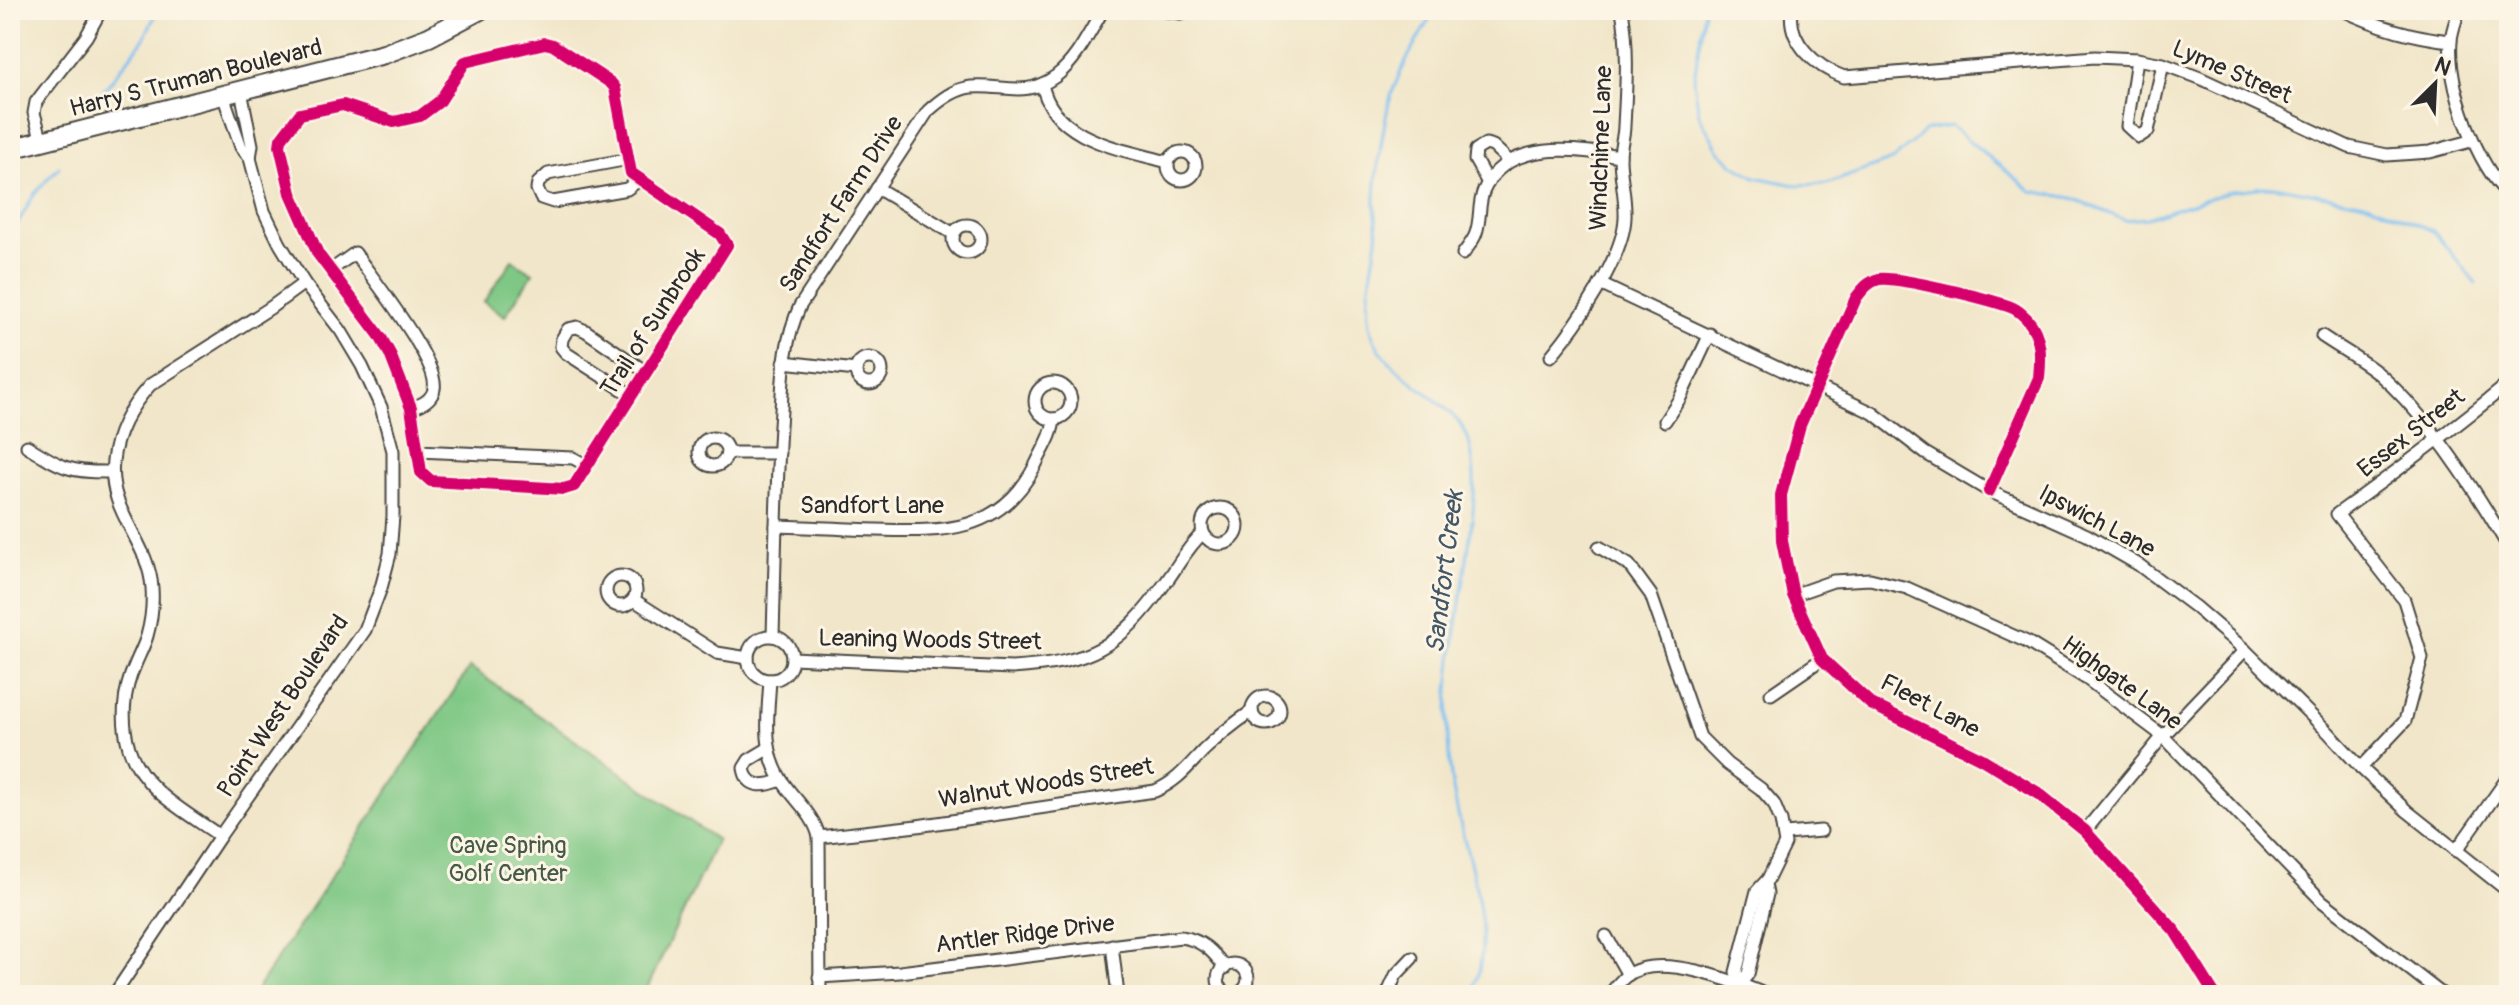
<svg xmlns="http://www.w3.org/2000/svg" width="2519" height="1005" font-family="Pangolin,sans-serif">
  <rect width="100%" height="100%" fill="#fcf5e5"/>
  <filter id="ink" filterUnits="userSpaceOnUse"><feTurbulence type="fractalNoise" baseFrequency=".0125" numOctaves="2"/><feDisplacementMap in="SourceGraphic" scale="16" xChannelSelector="R" yChannelSelector="G"/><feConvolveMatrix kernelMatrix="1 2 1 2 8 2 1 2 1" color-interpolation-filters="sRGB"/></filter>
  <filter id="wash" filterUnits="userSpaceOnUse"><feTurbulence type="fractalNoise" baseFrequency=".006" numOctaves="4" result="noise"/><feDisplacementMap in="SourceGraphic" scale="32" xChannelSelector="R" yChannelSelector="G"/><feGaussianBlur stdDeviation="1.8" result="paint"/><feColorMatrix in="noise" values="0 0 0 0 0 0 0 0 0 0 0 0 0 0 0 0 0 1.4 0 .05"/><feComposite in="paint" operator="in"/></filter>
  <g filter="url(#wash)">
    <rect width="100%" height="100%" fill="#f1e6c9"/>
    <g fill="#7ec784" stroke="#547958" stroke-width="2">
      <path d="M 512,260 L 533,273 L 505,316 L 484,302 Z"/>
      <path d="M 470,667 L 717,840 L 644,995 L 253,995 Z"/>
    </g>
    <g fill="none" stroke-linecap="round" stroke-linejoin="round">
      <g stroke="#7cbff2" stroke-width="3">
        <path d="M 1435,10 C 1419,36 1404,62 1393,90 C 1385,111 1376,175 1375,197 C 1374,211 1379,226 1377,239 C 1373,271 1361,310 1375,341 C 1392,379 1460,405 1469,441 C 1480,485 1471,528 1465,572 C 1456,628 1446,684 1448,740 C 1449,758 1450,777 1454,794 C 1465,858 1500,932 1471,995"/>
        <path d="M 1704,10 L 1694,80 L 1699,115 L 1719,151 L 1733,164 L 1755,177 L 1795,185 L 1827,184 L 1892,160 L 1926,130 L 1951,126 L 2031,191 L 2072,198 L 2125,220 L 2147,218 L 2232,191 L 2274,186 L 2370,204 L 2433,231 L 2476,283"/>
        <path d="M 98,98 L 143,40 L 158,10"/>
        <path d="M 10,237 L 35,193 L 59,167"/>
      </g>
    </g>
  </g>
  <g filter="url(#ink)">
    <g fill="none" stroke-linecap="round" stroke-linejoin="round">
      <defs>
        <g id="minor">
          <path d="M 1160,10 L 1181,13 L 1224,10"/>
          <path d="M 1792,10 C 1787,42 1816,67 1844,77 L 2095,57 L 2137,59 L 2163,64 L 2200,78 L 2349,147 L 2387,155 L 2430,152 L 2471,141"/>
          <path d="M 2343,10 C 2378,27 2412,37 2451,41"/>
          <path d="M 2459,10 C 2456,20 2452,30 2451,40 C 2447,86 2476,164 2509,195"/>
          <path d="M 545,43 L 553,45 L 611,83 L 615,88 L 631,173 L 720,234 L 727,245 L 574,486 L 564,489 L 431,481 L 421,472 L 411,408 L 390,354 L 380,336 L 318,254 L 291,193 L 280,146 L 281,139 L 300,114 L 343,105 L 394,122 L 420,116 L 440,101 L 465,62 Z"/>
          <path d="M 2137,59 L 2127,126 L 2139,137 L 2148,131 L 2163,64"/>
          <path d="M 1042,84 C 1053,140 1121,149 1168,162"/>
          <path d="M 241,91 L 252,145 L 250,158"/>
          <path d="M 42,141 L 34,113 L 36,102 L 86,37 L 101,10"/>
          <circle cx="1182" cy="166" r="14"/>
          <path d="M 629,159 L 548,174 L 538,183 L 537,189 L 541,198 L 553,202 L 627,189 L 639,180"/>
          <path d="M 1488,183 L 1475,160 L 1476,150 L 1486,144 L 1493,146 L 1509,161"/>
          <path d="M 877,188 L 954,234"/>
          <circle cx="967" cy="239" r="14"/>
          <path d="M 1463,254 C 1467,248 1474,240 1476,233 C 1481,219 1478,203 1484,190 C 1506,139 1577,149 1620,156"/>
          <path d="M 331,270 L 355,253 C 372,278 440,362 434,389 C 432,400 421,405 411,408"/>
          <path d="M 1600,284 L 1873,413 L 1925,453 L 1989,491 L 2087,535 L 2139,565 L 2195,607 L 2245,650 L 2328,732 L 2361,768 L 2407,811 L 2509,892"/>
          <path d="M 2322,336 C 2341,349 2362,360 2379,374 C 2429,417 2476,491 2509,548"/>
          <path d="M 1551,356 C 1577,325 1623,258 1625,218 C 1626,197 1620,177 1620,157 C 1620,146 1624,136 1624,126 C 1626,88 1629,48 1622,10"/>
          <circle cx="869" cy="371" r="13"/>
          <path d="M 784,362 L 856,370"/>
          <circle cx="1053" cy="401" r="18"/>
          <path d="M 631,395 L 566,353 L 561,347 L 562,339 L 568,329 L 577,327 L 586,331 L 646,372"/>
          <path d="M 1665,421 L 1680,398 L 1710,334"/>
          <circle cx="713" cy="452" r="14"/>
          <path d="M 27,446 C 62,468 70,473 112,472"/>
          <path d="M 418,451 L 573,458 L 586,465"/>
          <path d="M 727,453 L 779,453"/>
          <path d="M 1989,491 L 2039,378 C 2041,357 2042,336 2027,319 C 2023,315 2018,310 2013,308 C 1994,300 1897,276 1879,279 C 1868,282 1863,289 1856,298 L 1800,425 L 1781,495 L 1782,541 L 1793,595 L 1822,659 L 1871,704 L 1982,759 L 2038,793 L 2085,831 L 2175,931 L 2215,995"/>
          <circle cx="1220" cy="526" r="18"/>
          <path d="M 776,526 C 810,527 843,529 876,530 C 943,532 1001,534 1036,464 C 1043,449 1053,435 1054,419"/>
          <path d="M 1599,547 L 1629,565 L 1651,595 L 1700,737 L 1727,764 L 1761,789 L 1774,804 L 1781,821 L 1785,844 L 1768,879 L 1757,891 L 1736,972 L 1740,984"/>
          <circle cx="621" cy="591" r="15"/>
          <path d="M 1793,595 L 1833,581 L 1870,579 L 1907,588 L 2027,642 L 2087,679 L 2163,736 L 2322,901 L 2443,995"/>
          <path d="M 634,600 L 717,653 L 748,658"/>
          <path d="M 773,636 C 775,566 776,496 780,426 C 783,385 782,345 800,306 L 928,111 C 940,100 954,89 971,87 C 1004,84 1025,99 1056,76 C 1077,60 1089,33 1103,10"/>
          <circle cx="770" cy="658" r="22"/>
          <path d="M 792,658 L 1012,668 C 1091,663 1119,648 1166,582 C 1179,565 1187,547 1203,533"/>
          <path d="M 770,680 C 768,714 762,749 781,779 C 793,799 814,814 819,837 L 820,995"/>
          <path d="M 1771,694 L 1822,659"/>
          <circle cx="1266" cy="710" r="14"/>
          <path d="M 769,748 L 749,760 L 744,768 C 747,789 765,787 781,780"/>
          <path d="M 2361,768 L 2405,721 L 2422,658 L 2404,600 L 2337,514 C 2396,472 2453,429 2509,383"/>
          <path d="M 2085,831 L 2163,736 L 2245,650"/>
          <path d="M 1785,834 L 1821,831"/>
          <path d="M 220,836 C 186,812 143,791 129,748 C 121,721 123,691 135,665 C 139,655 144,646 147,636 C 151,622 153,603 152,588 C 149,541 107,512 113,461 C 116,432 131,406 150,385 L 270,308 L 304,283"/>
          <path d="M 819,837 L 917,826 L 1155,791 C 1176,782 1187,768 1203,751 C 1218,736 1235,723 1252,711"/>
          <path d="M 2456,851 L 2509,776"/>
          <path d="M 1606,936 L 1628,975"/>
          <path d="M 1112,945 L 1118,995"/>
          <circle cx="1233" cy="979" r="15"/>
          <path d="M 819,977 L 900,972 L 1181,937 C 1202,940 1213,951 1225,968"/>
          <path d="M 114,995 L 220,836 L 365,630 L 381,588 L 390,554 L 393,516 L 393,451 L 381,407 L 362,366 L 341,331 L 304,283 L 280,244 L 264,211 L 250,158 L 241,147 L 223,95"/>
          <path d="M 1387,995 L 1396,975 L 1412,958"/>
          <path d="M 1609,995 C 1614,989 1620,981 1626,976 C 1659,951 1733,981 1767,995"/>
          <path d="M 1738,995 L 1740,984 L 1748,974 L 1767,894 L 1765,884"/>
        </g>
        <path id="primary" d="M 10,149 L 384,54 L 429,37 L 480,10"/>
      </defs>
      <use href="#minor" stroke="#494743" stroke-width="15"/>
      <use href="#primary" stroke="#494743" stroke-width="22"/>
      <use href="#minor" stroke="#fff" stroke-width="11"/>
      <use href="#primary" stroke="#fff" stroke-width="18"/>
      <defs>
        <g id="cycleway">
          <path d="M 545,43 L 553,45 L 611,83 L 615,88 L 631,173 L 720,234 L 727,245 L 574,486 L 564,489 L 431,481 L 421,472 L 411,408 L 390,354 L 380,336 L 318,254 L 291,193 L 280,146 L 281,139 L 300,114 L 343,105 L 394,122 L 420,116 L 440,101 L 465,62 Z"/>
          <path d="M 1989,491 L 2039,378 C 2041,357 2042,336 2027,319 C 2023,315 2018,310 2013,308 C 1994,300 1897,276 1879,279 C 1868,282 1863,289 1856,298 L 1800,425 L 1781,495 L 1782,541 L 1793,595 L 1822,659 L 1871,704 L 1982,759 L 2038,793 L 2085,831 L 2175,931 L 2215,995"/>
        </g>
      </defs>
      <use href="#cycleway" stroke="#fcf5e5" stroke-width="17"/>
      <use href="#cycleway" stroke="#d6006c" stroke-width="12"/>
    </g>
  </g>
  <g text-anchor="middle" dominant-baseline="central" stroke-width="6" stroke-linejoin="round" paint-order="stroke">
    <g font-size="24" fill="#2b2b2b" stroke="#fcf5e5">
      <text transform="translate(2232 72) rotate(23)">Lyme Street</text>
      <text transform="translate(196 78) rotate(-14)">Harry S Truman Boulevard</text>
      <text transform="translate(1601 148) rotate(-88)">Windchime Lane</text>
      <text transform="translate(841 204) rotate(-57)">Sandfort Farm Drive</text>
      <text transform="translate(653 322) rotate(-57)">Trail of Sunbrook</text>
      <text transform="translate(2411 433) rotate(-38)">Essex Street</text>
      <text x="872" y="505">Sandfort Lane</text>
      <text transform="translate(2097 521) rotate(28)">Ipswich Lane</text>
      <text transform="translate(930 640) rotate(1)">Leaning Woods Street</text>
      <text transform="translate(2122 683) rotate(36)">Highgate Lane</text>
      <text transform="translate(283 706) rotate(-56)">Point West Boulevard</text>
      <text transform="translate(1930 706) rotate(28)">Fleet Lane</text>
      <text transform="translate(1046 783) rotate(-9)">Walnut Woods Street</text>
      <text transform="translate(1025 934) rotate(-7)">Antler Ridge Drive</text>
    </g>
    <g font-size="24" fill="#445a46" stroke="#fcf5e5">
      <text x="508" y="845">Cave Spring<tspan x="508" dy="28">Golf Center</tspan></text>
    </g>
    <g font-size="26" font-style="italic" fill="#435767" stroke="#fcf5e5">
      <text transform="translate(1445 572) rotate(-83)">Sandfort Creek</text>
    </g>
  </g>
  <rect width="2519" height="1005" fill="none" stroke="#fcf5e5" stroke-width="40"/>
  <g transform="translate(2435 84) rotate(24)" stroke="#fcf5e5" stroke-width="6" paint-order="stroke">
  <path d="M0-6L14 30L0 20L-14 30Z" fill="#2b2b2b"/>
  <text y="-12" font-size="22" font-weight="bold" text-anchor="middle" fill="#2b2b2b">N</text>
  </g>
</svg>
